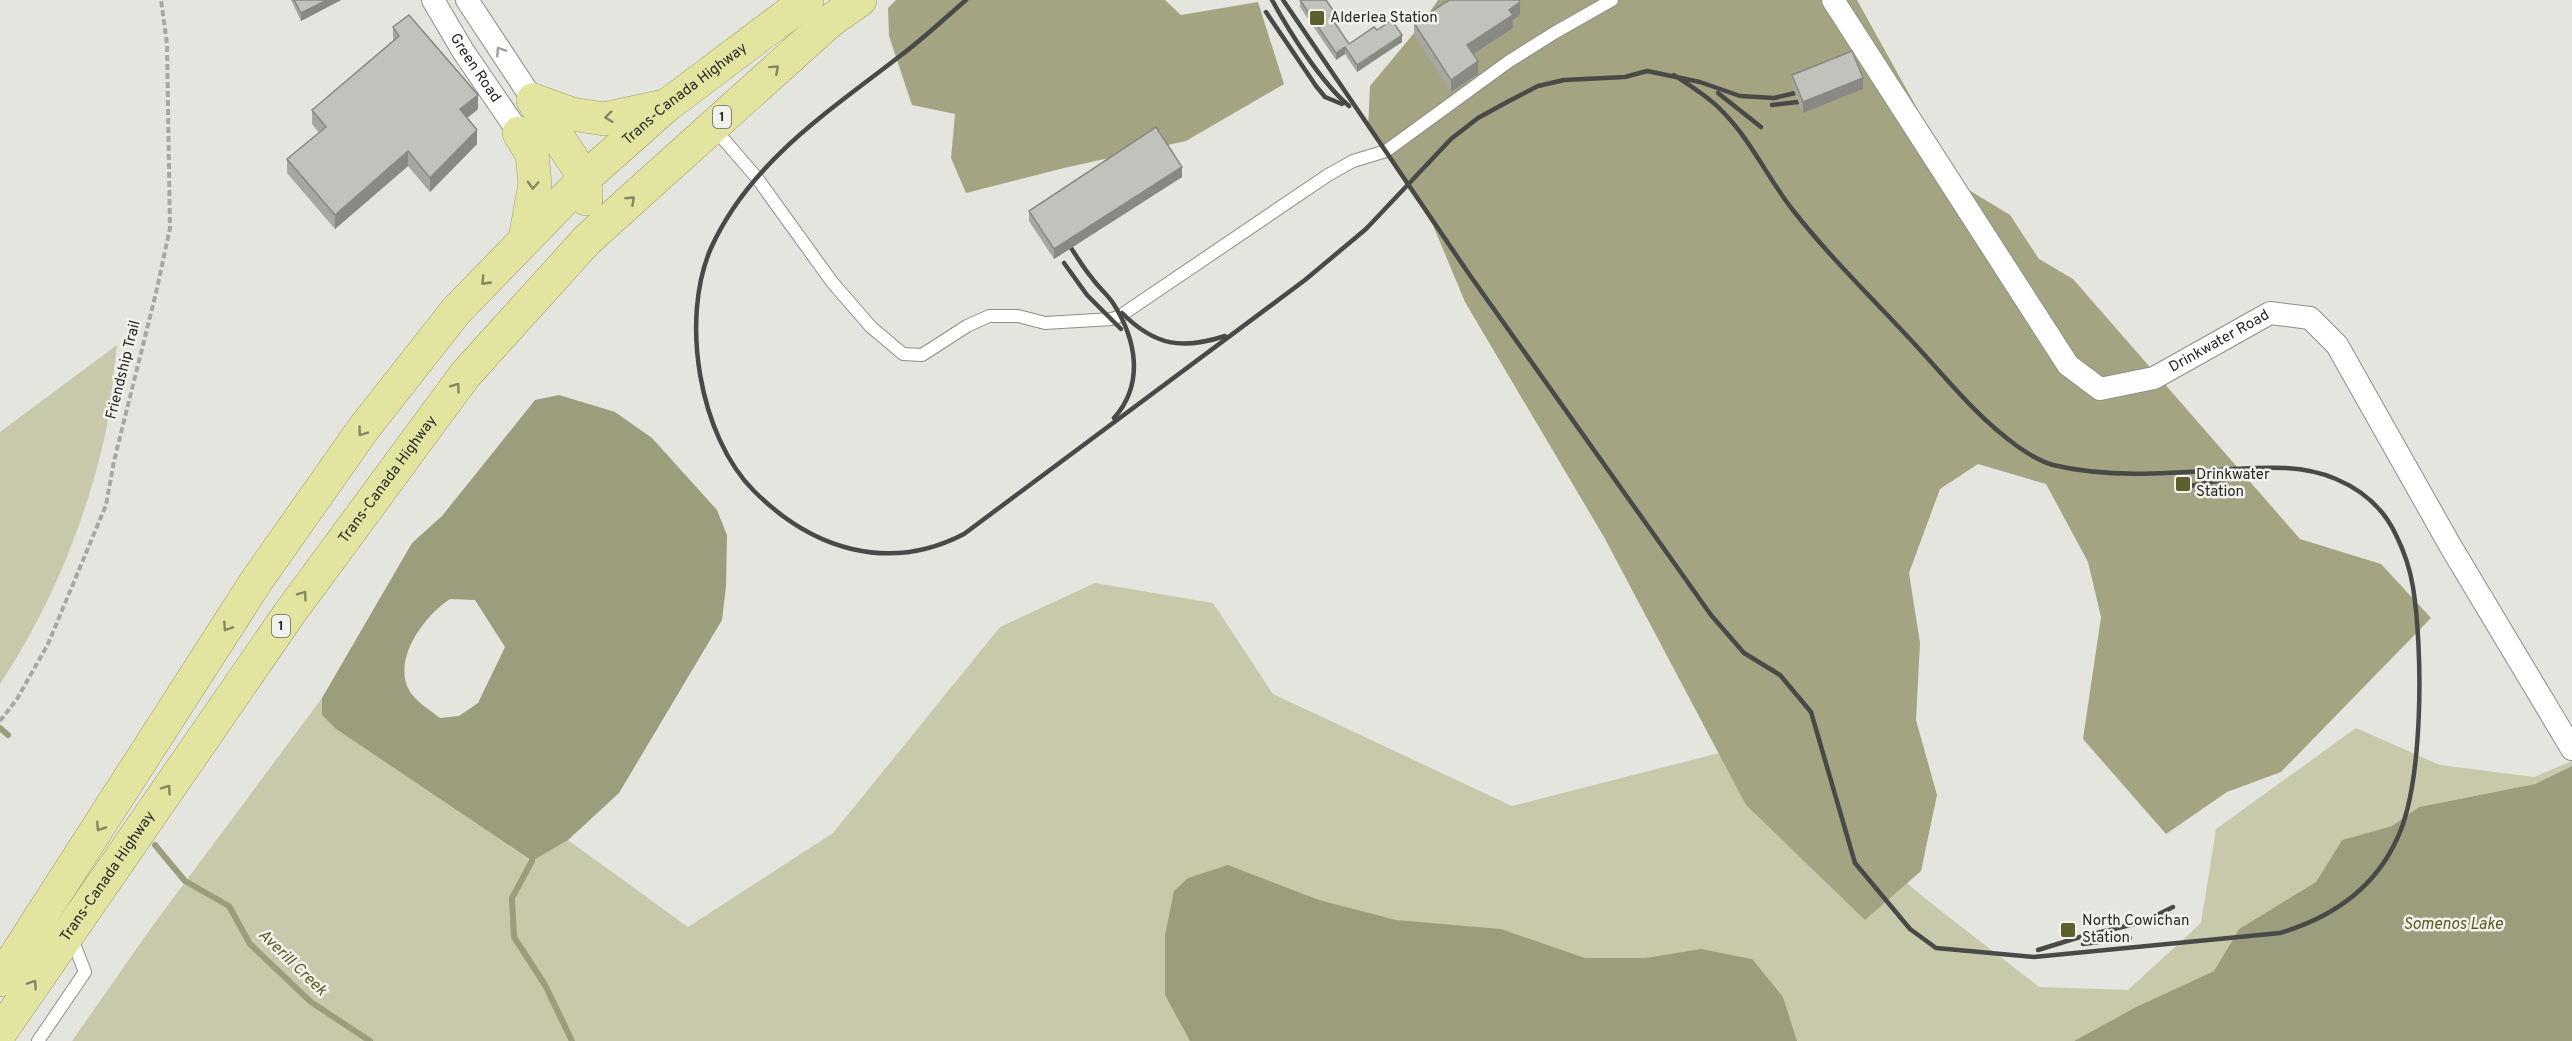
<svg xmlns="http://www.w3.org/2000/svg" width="2572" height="1041" font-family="Overpass,sans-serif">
  <rect width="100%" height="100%" fill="#e5e5df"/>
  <g fill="#c8c9ab">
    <path d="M 117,345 C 113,376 111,410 104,440 C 84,526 49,610 0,684 L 0,432 Z"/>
    <path d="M 1095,583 L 1213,603 L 1273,694 L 1512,806 L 1719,753 L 1812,803 L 1927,900 L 2039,987 L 2128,990 L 2201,923 L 2216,829 L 2356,728 L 2440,765 L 2534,777 L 2572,761 L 2572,766 L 2535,784 L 2419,807 L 2392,826 L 2342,840 L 2316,882 L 2239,929 L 2214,971 L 2136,1007 L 2074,1041 L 72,1041 L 151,928 L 322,698 L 322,715 L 336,729 L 531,861 L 568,840 L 688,927 L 833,833 L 1000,627 Z"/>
  </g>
  <g fill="#a4a482">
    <path d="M 896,0 L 1165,0 L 1181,15 L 1258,2 L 1284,84 L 1186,141 L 1064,168 L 966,193 L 951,158 L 955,114 L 912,105 L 889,36 L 888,8 Z"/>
    <path d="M 1438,0 L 1857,0 L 1959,184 L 2010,215 L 2039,259 L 2073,279 L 2300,539 L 2381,564 L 2431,618 L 2281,772 L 2227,792 L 2166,834 L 2083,739 L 2101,617 L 2088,562 L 2046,484 L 1978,464 L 1940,489 L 1909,573 L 1920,643 L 1916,720 L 1937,795 L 1921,871 L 1865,920 L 1746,805 L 1604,537 L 1465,302 L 1430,218 L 1368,128 L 1370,86 L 1420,26 Z"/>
  </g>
  <g fill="#9c9d7c" fill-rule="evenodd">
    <path d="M 559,395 L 615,412 L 652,438 L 717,510 L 727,535 L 726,586 L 722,620 L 619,793 L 568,840 L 532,861 L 336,729 L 322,715 L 322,698 L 412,543 L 442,516 L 535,400 ZM 450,599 L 475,600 L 505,647 L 478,703 L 459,716 L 440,718 C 431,711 414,700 409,690 C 392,659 425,615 450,599 Z"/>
    <path d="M 2572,766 L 2572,1041 L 2074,1041 L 2136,1007 L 2214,971 L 2239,929 L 2316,882 L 2342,840 L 2392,826 L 2419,807 L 2535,784 Z"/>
    <path d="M 1228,865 L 1319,900 L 1396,920 L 1501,929 L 1585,958 L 1646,958 L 1701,949 L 1752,959 L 1783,997 L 1797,1041 L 1190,1041 L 1165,995 L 1165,935 L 1174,891 L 1188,878 Z"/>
  </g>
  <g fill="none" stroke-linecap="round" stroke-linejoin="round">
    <g stroke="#9c9d7c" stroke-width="6">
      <path d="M 0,728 L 8,735"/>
      <path d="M 155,845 L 185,881 L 229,906 L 250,944 L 311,1002 L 370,1041"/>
      <path d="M 532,861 L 512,898 L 514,937 L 545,985 L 572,1041"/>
    </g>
    <defs>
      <g id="service">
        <path d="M 713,127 L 757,178 L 832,282 L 871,327 L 903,354 L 922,355 L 967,326 L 989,316 L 1018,316 L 1045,323 L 1112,319 L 1120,316 L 1328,175 L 1353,161 L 1386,151 L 1508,62 L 1554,33 L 1612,0"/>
        <path d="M 38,1041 L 85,972 L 71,936"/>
      </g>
      <g id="minor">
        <path id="s1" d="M 433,0 L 463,51 L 519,133"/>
        <path d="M 467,0 L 533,100"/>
        <path id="s2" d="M 1833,0 L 2068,365 L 2100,389 L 2154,378 L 2270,313 L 2310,318 L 2337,345 L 2451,547 L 2572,749"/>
      </g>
      <g id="trunk">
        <path d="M 533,100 L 585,178 L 586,199"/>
        <path d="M 533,100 L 572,114 L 604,119 L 665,106"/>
        <path d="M 519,133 L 532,154 L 535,184 L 525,239"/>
        <path id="s3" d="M 0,980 L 257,580 L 364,428 L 456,311 L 585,178 L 666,106 L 807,0"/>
        <path id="s4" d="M 0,1033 L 289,614 L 465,375 L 587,240 L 830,21 L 860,0"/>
      </g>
    </defs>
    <use href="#service" stroke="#8e8e88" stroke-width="14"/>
    <use href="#minor" stroke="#8e8e88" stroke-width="24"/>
    <use href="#trunk" stroke="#9d9e66" stroke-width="34"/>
    <path stroke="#a8a8a3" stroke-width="4" stroke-dasharray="6 3" stroke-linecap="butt" d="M 0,721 L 17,699 L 48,644 L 106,505 L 114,461 L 156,293 L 170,228 L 167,44 L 161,0"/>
    <use href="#service" stroke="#fff" stroke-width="12"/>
    <use href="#minor" stroke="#fff" stroke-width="22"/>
    <use href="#trunk" stroke="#e3e4a0" stroke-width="33"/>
    <g stroke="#494947" stroke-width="4.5">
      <path d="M 966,0 C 944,19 923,39 900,56 C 828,112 750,162 711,248 C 680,319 699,436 754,491 C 813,550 889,573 964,534 L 1305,280 L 1366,229 L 1451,139 L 1478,118 L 1509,101 L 1538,86 L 1564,80 L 1625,77 L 1647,71 L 1700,82 L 1740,96 L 1774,98 L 1795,93"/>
      <path d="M 1272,0 C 1290,33 1321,82 1349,106"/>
      <path d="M 1283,0 L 1469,274 L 1711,615 L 1744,653 L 1780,675 L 1811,712 L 1855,863 L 1910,929 L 1936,948 L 2034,957 L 2280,933 C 2330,918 2373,890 2396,841 C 2424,785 2423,650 2413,587 C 2410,569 2404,551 2396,535 C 2384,509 2362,490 2336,479 C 2304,465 2268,467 2233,469 C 2174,473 2111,479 2053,465 C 2041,462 2027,453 2017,446 C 1974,415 1944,375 1909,338 C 1869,295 1828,255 1792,209 C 1768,178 1751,141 1724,113 C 1710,98 1692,87 1674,75"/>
      <path d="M 1266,12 L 1316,86 L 1325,97 L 1342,104"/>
      <path d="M 1718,93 L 1761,127"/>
      <path d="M 1772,105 L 1798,102"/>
      <path d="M 1071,248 C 1078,258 1084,269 1092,278 C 1098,287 1107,294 1113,303 C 1136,339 1145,383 1114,418"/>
      <path d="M 1064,263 L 1087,295 L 1121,329"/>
      <path d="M 1122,313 C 1155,346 1182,350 1225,336"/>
      <path d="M 2190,486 L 2249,475"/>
      <path d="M 2083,944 L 2130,938"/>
      <path d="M 2038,950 L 2080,937 L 2143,922 L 2173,907"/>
    </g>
  </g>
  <g fill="#a7a7a2">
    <path d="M 291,0 L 341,0 L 301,21 Z"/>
    <path d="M 1300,0 L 1335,20 L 1334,21 L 1349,44 L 1377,30 L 1402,42 L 1357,72 L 1345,54 L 1336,60 L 1300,7 Z"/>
    <path d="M 1444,0 L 1519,0 L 1520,15 L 1513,20 L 1513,28 L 1473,54 L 1478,74 L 1451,92 L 1414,35 L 1414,23 L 1446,2 Z"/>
    <path d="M 393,27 L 478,109 L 467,118 L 477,144 L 430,192 L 408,166 L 335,229 L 287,173 L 287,159 L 319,133 L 312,124 L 312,110 L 393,42 Z"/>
    <path d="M 1792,75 L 1863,89 L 1803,113 L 1792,86 Z"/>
    <path d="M 1182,177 L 1054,259 L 1029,221 L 1029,211 Z"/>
  </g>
  <g fill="#888884">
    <path d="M 327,0 L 341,0 L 301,21 L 301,13 Z"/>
    <path d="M 1520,2 L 1520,15 L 1513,20 L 1513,28 L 1467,58 L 1467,45 L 1509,10 Z"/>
    <path d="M 1335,13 L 1335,20 L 1330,23 L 1330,16 Z"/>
    <path d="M 1402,35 L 1402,42 L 1357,72 L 1357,65 Z"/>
    <path d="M 1345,47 L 1345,54 L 1336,60 L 1336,53 Z"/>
    <path d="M 1478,61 L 1478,74 L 1451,92 L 1451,80 Z"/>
    <path d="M 1863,78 L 1863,89 L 1803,113 L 1803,102 Z"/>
    <path d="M 478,95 L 478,109 L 460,124 L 460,109 Z"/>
    <path d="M 477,130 L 477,144 L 430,192 L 430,178 Z"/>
    <path d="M 408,151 L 408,166 L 335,229 L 335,215 Z"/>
    <path d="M 1182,167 L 1182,177 L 1054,259 L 1054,249 Z"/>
  </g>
  <g fill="#c2c2bc" stroke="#888884" stroke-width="1.5">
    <path d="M 294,0 L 327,0 L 301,13 Z"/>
    <path d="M 1300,0 L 1326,0 L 1335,13 L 1330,16 L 1349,44 L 1374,27 L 1377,30 L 1392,20 L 1402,35 L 1357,65 L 1345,47 L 1336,53 Z"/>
    <path d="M 1449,0 L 1519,0 L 1520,2 L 1509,10 L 1513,15 L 1467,45 L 1478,61 L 1451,80 L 1414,23 Z"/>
    <path d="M 409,15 L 478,95 L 460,109 L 477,130 L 430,178 L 408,151 L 335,215 L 287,159 L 326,127 L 312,110 L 399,36 L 393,27 Z"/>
    <path d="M 1852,51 L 1863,78 L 1803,102 L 1792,75 Z"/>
    <path d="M 1156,127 L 1182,167 L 1054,249 L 1029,211 Z"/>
  </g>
  <defs><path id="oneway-chevron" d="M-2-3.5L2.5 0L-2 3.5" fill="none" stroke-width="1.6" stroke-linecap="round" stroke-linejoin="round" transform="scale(1.5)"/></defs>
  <use stroke="#9e9e9d" href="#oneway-chevron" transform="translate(500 51) rotate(-123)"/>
  <g stroke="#868663">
    <use href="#oneway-chevron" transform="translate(775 69) rotate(-42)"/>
    <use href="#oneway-chevron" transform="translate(609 117) rotate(174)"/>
    <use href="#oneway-chevron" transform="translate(533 185) rotate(93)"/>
    <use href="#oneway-chevron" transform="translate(631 200) rotate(-43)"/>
    <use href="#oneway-chevron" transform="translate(485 281) rotate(134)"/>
    <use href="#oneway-chevron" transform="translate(456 387) rotate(-54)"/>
    <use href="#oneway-chevron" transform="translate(362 432) rotate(126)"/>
    <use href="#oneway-chevron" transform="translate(303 595) rotate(-54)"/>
    <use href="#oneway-chevron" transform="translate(227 627) rotate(123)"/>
    <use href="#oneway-chevron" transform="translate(167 789) rotate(-55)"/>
    <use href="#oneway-chevron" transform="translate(100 827) rotate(123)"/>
    <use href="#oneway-chevron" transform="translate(33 984) rotate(-56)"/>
  </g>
  <g fill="#5f5f2c" stroke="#f2f2ec" stroke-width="2">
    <rect x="1309" y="10" width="16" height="16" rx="3"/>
    <rect x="2175" y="476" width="16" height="16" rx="3"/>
    <rect x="2060" y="922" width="16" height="16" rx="3"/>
  </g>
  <g text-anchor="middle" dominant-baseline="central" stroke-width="5" stroke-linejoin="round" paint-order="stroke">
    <g fill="#f2f2ec" stroke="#656561" stroke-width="1.5">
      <rect x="713" y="106" width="18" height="22" rx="4.5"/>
      <rect x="272" y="615" width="18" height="22" rx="4.5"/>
    </g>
    <g font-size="14" font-weight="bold" fill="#282826">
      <text x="722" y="117">1</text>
      <text x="281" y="626">1</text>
    </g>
    <g font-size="15" fill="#282826" stroke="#f2f2ec" text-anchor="start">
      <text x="1330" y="18">Alderlea Station</text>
      <text x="2196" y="475">Drinkwater<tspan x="2196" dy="17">Station</tspan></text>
      <text x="2082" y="921">North Cowichan<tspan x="2082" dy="17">Station</tspan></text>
    </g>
    <g font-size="15" fill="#282826" stroke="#f2f2ec">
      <text stroke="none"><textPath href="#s1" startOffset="80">Green Road</textPath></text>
      <text stroke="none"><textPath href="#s3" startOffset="1126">Trans-Canada Highway</textPath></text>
      <text stroke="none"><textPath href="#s2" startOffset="604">Drinkwater Road</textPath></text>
      <text transform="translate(124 370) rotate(-76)">Friendship Trail</text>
      <text stroke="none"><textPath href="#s4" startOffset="676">Trans-Canada Highway</textPath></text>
      <text stroke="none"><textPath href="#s4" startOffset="190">Trans-Canada Highway</textPath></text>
    </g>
    <g font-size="16" font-style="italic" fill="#5a5a21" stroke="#f2f2ec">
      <text x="2453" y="925">Somenos Lake</text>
      <text transform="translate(292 963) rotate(44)">Averill Creek</text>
    </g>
  </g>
</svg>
